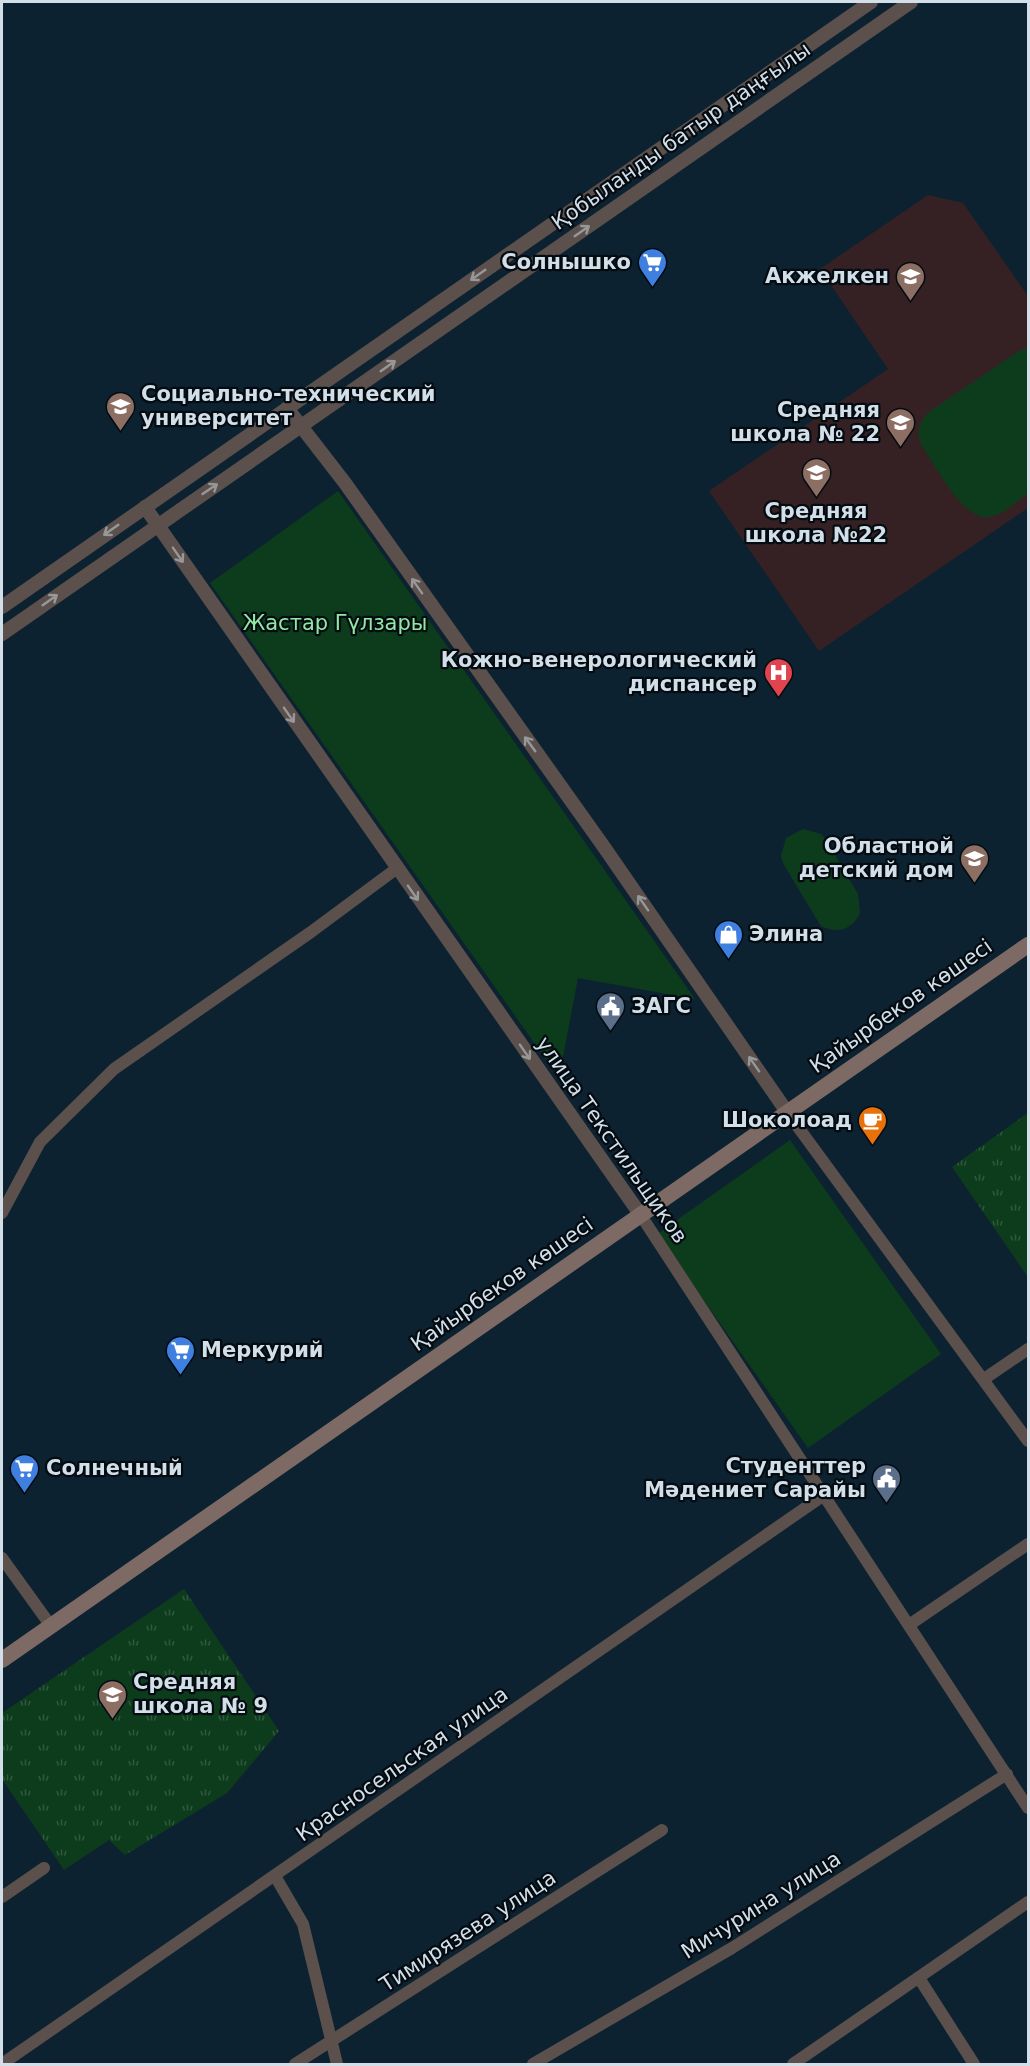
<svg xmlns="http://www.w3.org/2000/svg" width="1030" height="2066" font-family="'DejaVu Sans',sans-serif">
  <defs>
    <pattern id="grass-tufts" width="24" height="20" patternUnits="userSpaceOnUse" patternTransform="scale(1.5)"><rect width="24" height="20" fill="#0d3c1c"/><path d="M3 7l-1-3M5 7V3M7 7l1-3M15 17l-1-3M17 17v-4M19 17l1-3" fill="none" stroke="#2f583d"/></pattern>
  </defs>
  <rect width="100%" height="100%" fill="#0d2231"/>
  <path fill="#352123" d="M 928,195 L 963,203 L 1028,296 L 1028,508 L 819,651 L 709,491 L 888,369 L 820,269 Z"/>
  <g fill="url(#grass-tufts)">
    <path d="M 1028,1113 L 1028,1277 L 952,1167 Z"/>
    <path d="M 184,1589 L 279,1731 L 227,1793 L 125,1855 L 109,1840 L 64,1870 L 2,1779 L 2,1713 Z"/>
  </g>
  <g fill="#0d3c1c">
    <path d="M 1028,347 L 1028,493 C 1017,501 1003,515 989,517 C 964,522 935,465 922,446 C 916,433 918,422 929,412 L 1019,351 Z"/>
    <path d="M 338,491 L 695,999 L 578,978 L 559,1078 L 210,583 Z"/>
    <path d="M 803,829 L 821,834 L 827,841 L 858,894 L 860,913 C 852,930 838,934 821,926 L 784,865 L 781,856 L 786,838 Z"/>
    <path d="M 790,1140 L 941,1354 L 808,1448 L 657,1234 Z"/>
  </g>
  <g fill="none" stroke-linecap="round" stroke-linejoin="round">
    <g stroke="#5c504c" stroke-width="12">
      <path d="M 787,1112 L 1028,1441"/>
      <path d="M 2,1213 L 40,1142 L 114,1069 L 311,932 L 396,869"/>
      <path d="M 640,1214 L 1028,1808"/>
      <path d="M 984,1379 L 1028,1349"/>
      <path d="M 2,1558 L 51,1626"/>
      <path d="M 909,1625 L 1028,1544"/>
      <path d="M 275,1876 L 303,1924 L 337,2064"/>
      <path d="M 2,1897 L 44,1868"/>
      <path d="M 919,1978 L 974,2064"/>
      <path d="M 2,2064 L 824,1495"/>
      <path d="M 295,2064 L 662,1830"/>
      <path d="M 533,2064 L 732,1948 L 1007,1774"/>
      <path d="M 793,2064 L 1028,1902"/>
    </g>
    <g stroke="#5c504c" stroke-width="14">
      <path d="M 287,408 L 345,483 L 604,847 L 787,1112"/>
      <path d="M 145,507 L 640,1214"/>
      <path d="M 2,607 L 871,2"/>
      <path d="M 2,634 L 911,2"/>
    </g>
    <path stroke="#7e6a64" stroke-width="16" d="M 2,1660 L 1028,945"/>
  </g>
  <defs><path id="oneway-shaft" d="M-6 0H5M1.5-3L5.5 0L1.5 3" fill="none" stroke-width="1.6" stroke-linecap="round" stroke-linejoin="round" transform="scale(1.5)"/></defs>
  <g stroke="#97989a">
    <use href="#oneway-shaft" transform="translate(582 231) rotate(-35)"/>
    <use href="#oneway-shaft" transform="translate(478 275) rotate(145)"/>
    <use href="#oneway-shaft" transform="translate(388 366) rotate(-35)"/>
    <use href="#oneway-shaft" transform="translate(210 489) rotate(-34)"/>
    <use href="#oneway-shaft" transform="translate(111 530) rotate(145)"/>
    <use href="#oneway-shaft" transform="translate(178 555) rotate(55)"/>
    <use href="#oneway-shaft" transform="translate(417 586) rotate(-125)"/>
    <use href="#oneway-shaft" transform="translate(50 600) rotate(-35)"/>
    <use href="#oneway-shaft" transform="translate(289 715) rotate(55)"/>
    <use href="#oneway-shaft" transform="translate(530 744) rotate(-126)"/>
    <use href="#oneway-shaft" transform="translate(413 893) rotate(55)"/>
    <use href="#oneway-shaft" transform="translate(643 903) rotate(-125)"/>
    <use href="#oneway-shaft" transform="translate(525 1052) rotate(55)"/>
    <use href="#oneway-shaft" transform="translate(754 1064) rotate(-125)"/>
  </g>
  <defs>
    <symbol id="supermarket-pin" viewBox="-11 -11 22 30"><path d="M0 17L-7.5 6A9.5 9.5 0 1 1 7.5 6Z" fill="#3f7fe0" stroke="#040b11"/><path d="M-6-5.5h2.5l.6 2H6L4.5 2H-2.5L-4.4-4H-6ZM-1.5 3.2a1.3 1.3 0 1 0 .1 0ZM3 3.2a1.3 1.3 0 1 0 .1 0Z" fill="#fff"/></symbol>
    <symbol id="school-pin" viewBox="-11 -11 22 30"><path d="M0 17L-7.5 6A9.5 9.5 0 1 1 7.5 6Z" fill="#8d6e63" stroke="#040b11"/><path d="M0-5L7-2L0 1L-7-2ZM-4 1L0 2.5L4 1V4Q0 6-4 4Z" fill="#fff"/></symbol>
    <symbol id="university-pin" viewBox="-11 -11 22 30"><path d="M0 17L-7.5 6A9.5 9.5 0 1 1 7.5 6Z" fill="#8d6e63" stroke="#040b11"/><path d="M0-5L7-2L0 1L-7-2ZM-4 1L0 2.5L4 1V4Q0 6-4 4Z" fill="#fff"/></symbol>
    <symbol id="hospital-pin" viewBox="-11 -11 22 30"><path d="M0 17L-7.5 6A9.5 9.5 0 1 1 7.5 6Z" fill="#e0444e" stroke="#040b11"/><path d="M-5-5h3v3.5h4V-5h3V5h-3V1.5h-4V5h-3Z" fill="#fff"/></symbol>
    <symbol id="shop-pin" viewBox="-11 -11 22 30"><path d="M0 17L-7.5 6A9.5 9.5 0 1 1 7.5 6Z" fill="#3f7fe0" stroke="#040b11"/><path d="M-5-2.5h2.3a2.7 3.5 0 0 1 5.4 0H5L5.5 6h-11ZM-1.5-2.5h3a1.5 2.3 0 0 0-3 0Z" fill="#fff"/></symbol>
    <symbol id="civic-pin" viewBox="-11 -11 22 30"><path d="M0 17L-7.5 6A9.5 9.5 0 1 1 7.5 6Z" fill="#5c6f8a" stroke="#040b11"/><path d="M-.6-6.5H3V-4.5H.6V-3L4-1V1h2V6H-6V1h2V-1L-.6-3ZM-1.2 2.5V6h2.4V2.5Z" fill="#fff"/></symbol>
    <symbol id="cafe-pin" viewBox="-11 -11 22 30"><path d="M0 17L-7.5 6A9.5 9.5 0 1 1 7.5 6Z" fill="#e8710a" stroke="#040b11"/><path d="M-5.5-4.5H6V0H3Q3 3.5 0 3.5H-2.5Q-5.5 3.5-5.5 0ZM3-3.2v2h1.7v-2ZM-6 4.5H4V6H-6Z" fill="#fff"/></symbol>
  </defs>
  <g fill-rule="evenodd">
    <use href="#supermarket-pin" x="636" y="246" width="33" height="45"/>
    <use href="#school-pin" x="894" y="260" width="33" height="45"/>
    <use href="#university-pin" x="104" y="390" width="33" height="45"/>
    <use href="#school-pin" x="884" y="406" width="33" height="45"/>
    <use href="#school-pin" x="800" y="456" width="33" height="45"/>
    <use href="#hospital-pin" x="762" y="656" width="33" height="45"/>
    <use href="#school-pin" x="958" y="842" width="33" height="45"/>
    <use href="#shop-pin" x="712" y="918" width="33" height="45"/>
    <use href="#civic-pin" x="594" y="990" width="33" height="45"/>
    <use href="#cafe-pin" x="856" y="1104" width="33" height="45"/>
    <use href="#supermarket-pin" x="164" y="1334" width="33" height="45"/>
    <use href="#supermarket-pin" x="8" y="1452" width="33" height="45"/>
    <use href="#civic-pin" x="870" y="1462" width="33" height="45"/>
    <use href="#school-pin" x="96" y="1678" width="33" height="45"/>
  </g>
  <g text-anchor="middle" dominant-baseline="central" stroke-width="4.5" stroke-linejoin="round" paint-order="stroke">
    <g font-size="21" fill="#d2dfe9" stroke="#040b11">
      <text transform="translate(681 136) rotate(-35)">Қобыланды батыр даңғылы</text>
      <text transform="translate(901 1006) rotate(-35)">Қайырбеков көшесі</text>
      <text transform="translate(612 1140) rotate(55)">улица Текстильщиков</text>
      <text transform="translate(502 1284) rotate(-35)">Қайырбеков көшесі</text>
      <text transform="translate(402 1764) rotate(-35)">Красносельская улица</text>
      <text transform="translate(761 1905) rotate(-32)">Мичурина улица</text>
      <text transform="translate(468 1931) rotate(-33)">Тимирязева улица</text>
    </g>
    <g font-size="21" font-weight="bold" fill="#d2dfe9" stroke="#040b11" text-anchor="end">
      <text x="631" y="262">Солнышко</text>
      <text x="889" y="276">Акжелкен</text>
      <text x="141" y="394" text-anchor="start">Социально-технический<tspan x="141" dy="24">университет</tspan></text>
      <text x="880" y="410">Средняя<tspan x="880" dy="24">школа № 22</tspan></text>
      <text x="816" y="511" text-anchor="middle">Средняя<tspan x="816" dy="24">школа №22</tspan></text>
      <text x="757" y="660">Кожно-венерологический<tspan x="757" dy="24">диспансер</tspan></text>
      <text x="954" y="846">Областной<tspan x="954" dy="24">детский дом</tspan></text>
      <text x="749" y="934" text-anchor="start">Элина</text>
      <text x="631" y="1006" text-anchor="start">ЗАГС</text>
      <text x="852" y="1120">Шоколоад</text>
      <text x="201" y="1350" text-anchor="start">Меркурий</text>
      <text x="866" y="1466">Студенттер<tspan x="866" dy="24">Мәдениет Сарайы</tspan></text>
      <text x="46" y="1468" text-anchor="start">Солнечный</text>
      <text x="133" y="1682" text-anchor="start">Средняя<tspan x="133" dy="24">школа № 9</tspan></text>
    </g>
    <g font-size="21" fill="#91e8a3" stroke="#040b11">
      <text x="335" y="623">Жастар Гүлзары</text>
    </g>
  </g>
  <rect width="1030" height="2066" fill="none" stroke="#d2dfe9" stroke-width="6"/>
</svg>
